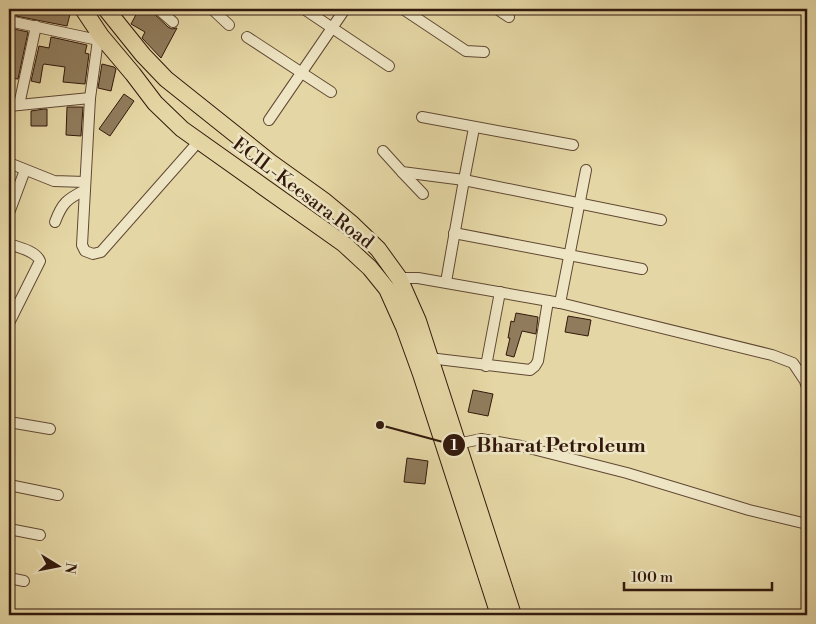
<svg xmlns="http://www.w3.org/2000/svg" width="816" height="624" font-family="'Libre Bodoni',serif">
  <rect width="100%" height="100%" fill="#e5d7a5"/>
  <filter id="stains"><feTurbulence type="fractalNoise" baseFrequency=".004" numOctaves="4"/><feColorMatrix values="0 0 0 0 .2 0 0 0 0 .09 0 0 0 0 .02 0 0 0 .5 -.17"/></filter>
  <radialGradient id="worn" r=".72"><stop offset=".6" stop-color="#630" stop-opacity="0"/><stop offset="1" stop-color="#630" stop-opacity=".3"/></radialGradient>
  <g fill="#907c5c" stroke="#33190d">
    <path d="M 17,9 L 37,9 L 70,14 L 67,26 L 16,16 Z"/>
    <path d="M 139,9 L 149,9 L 168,27 L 172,29 L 177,28 L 161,58 L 142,38 L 145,32 L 131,24 Z"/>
    <path d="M 9,28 L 28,32 L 18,79 L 9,78 Z"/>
    <path d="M 51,37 L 87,45 L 85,53 L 89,54 L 85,84 L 63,82 L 65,67 L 44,64 L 43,65 L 40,83 L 31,81 L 39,46 L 49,48 Z"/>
    <path d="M 102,64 L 114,67 L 116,69 L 111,91 L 98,88 Z"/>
    <path d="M 124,94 L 134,101 L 110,136 L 99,129 Z"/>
    <path d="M 67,107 L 83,107 L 81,136 L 66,135 Z"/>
    <path d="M 44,109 L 47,109 L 47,126 L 31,126 L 31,111 Z"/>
    <path d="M 516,313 L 538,317 L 536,334 L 522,331 L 514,357 L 506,355 L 510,338 L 508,338 L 511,321 L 514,322 Z"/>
    <path d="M 568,316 L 591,320 L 588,336 L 565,332 Z"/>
    <path d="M 473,390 L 493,394 L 488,416 L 468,412 Z"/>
    <path d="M 407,458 L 428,461 L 425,484 L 404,482 Z"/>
  </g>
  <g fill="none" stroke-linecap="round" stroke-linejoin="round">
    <defs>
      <g id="minor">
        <path d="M 158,9 L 173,22"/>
        <path d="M 212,9 L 229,25"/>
        <path d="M 304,9 L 389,66"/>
        <path d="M 403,9 L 466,51 L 484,52"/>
        <path d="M 497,9 L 509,17"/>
        <path d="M 9,21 L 98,40 L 101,36"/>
        <path d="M 247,37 L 331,92"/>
        <path d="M 98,40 L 90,98 L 82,245 L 85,251 L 93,254 L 101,252 L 199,141"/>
        <path d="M 19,105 L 36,26"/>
        <path d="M 9,106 L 90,98"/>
        <path d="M 422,117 L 573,145"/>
        <path d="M 269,120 L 345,9"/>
        <path d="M 383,151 L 402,172 L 464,180 L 474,128"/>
        <path d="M 9,163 L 54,181 L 85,182"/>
        <path d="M 402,172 L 423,194"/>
        <path d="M 9,213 L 25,170"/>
        <path d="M 55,222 C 62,203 67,199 85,190"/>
        <path d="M 454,233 L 642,269"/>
        <path d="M 9,244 C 18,247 36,251 40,261 L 9,323"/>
        <path d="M 399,278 L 418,278 L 560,303 L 772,355 L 793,363 L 805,381 L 807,387"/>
        <path d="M 446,282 L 464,180 L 661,220"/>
        <path d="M 560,303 L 586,170"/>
        <path d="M 429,358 L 530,370 L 535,366 L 538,361 L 548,301"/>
        <path d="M 486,366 L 500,292"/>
        <path d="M 9,387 L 9,388"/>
        <path d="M 9,422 L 50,429"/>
        <path d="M 457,444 L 481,439 L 521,446 L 627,473 L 749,510 L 807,524"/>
        <path d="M 9,485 L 58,495"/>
        <path d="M 9,529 L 40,535"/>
        <path d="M 9,578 L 24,581"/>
      </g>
      <g id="primary">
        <path d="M 83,9 L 101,36 L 133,74 L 155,103 L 182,129 L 344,244 L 370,268 L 387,289 L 404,327 L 421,374 L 499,615"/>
        <path d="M 106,9 L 143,55 L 166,79 L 270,162 L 323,200 L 352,224 L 378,249 L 399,278 L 418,321 L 513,615"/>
      </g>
    </defs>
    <use href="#minor" stroke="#604833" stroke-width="12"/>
    <use href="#primary" stroke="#33190d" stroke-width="18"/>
    <use href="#minor" stroke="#eee5c4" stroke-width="10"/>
    <use href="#primary" stroke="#e5d7a5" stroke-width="16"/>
  </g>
  <g text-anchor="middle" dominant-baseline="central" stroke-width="5" stroke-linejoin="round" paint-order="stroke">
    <g font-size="19" fill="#33190d" stroke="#eee5c4">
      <text transform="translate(303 193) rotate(37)">ECIL-Keesara Road</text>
    </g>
  </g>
  <path fill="none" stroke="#33190d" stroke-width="2" d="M380 425L454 445"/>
  <g fill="#33190d" stroke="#eee5c4" stroke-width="2">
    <circle cx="380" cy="425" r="5"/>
    <circle cx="454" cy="445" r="12"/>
  </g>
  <g font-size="15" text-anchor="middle" font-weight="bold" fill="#fff">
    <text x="454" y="450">1</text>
  </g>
  <g font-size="20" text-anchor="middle" font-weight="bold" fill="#33190d" stroke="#eee5c4" stroke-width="5" stroke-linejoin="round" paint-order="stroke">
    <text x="561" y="452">Bharat Petroleum</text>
  </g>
  <rect width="816" height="624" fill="none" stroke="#e5d7a5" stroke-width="30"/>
  <rect x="10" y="10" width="796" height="604" fill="none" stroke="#33190d" stroke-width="2.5"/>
  <rect x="15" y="15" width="786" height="594" fill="none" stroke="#33190d"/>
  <g transform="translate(58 566) rotate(100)" stroke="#eee5c4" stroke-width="4" paint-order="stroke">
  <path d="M0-4L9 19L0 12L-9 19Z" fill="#33190d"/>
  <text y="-8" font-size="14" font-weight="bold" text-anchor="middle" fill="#33190d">N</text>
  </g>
  <path d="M624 582v8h148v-8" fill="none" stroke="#33190d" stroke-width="2.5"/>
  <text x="631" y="582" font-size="15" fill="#33190d" stroke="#eee5c4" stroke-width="4" paint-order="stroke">100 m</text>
  <rect width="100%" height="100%" filter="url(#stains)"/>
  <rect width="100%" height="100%" fill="url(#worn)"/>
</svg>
